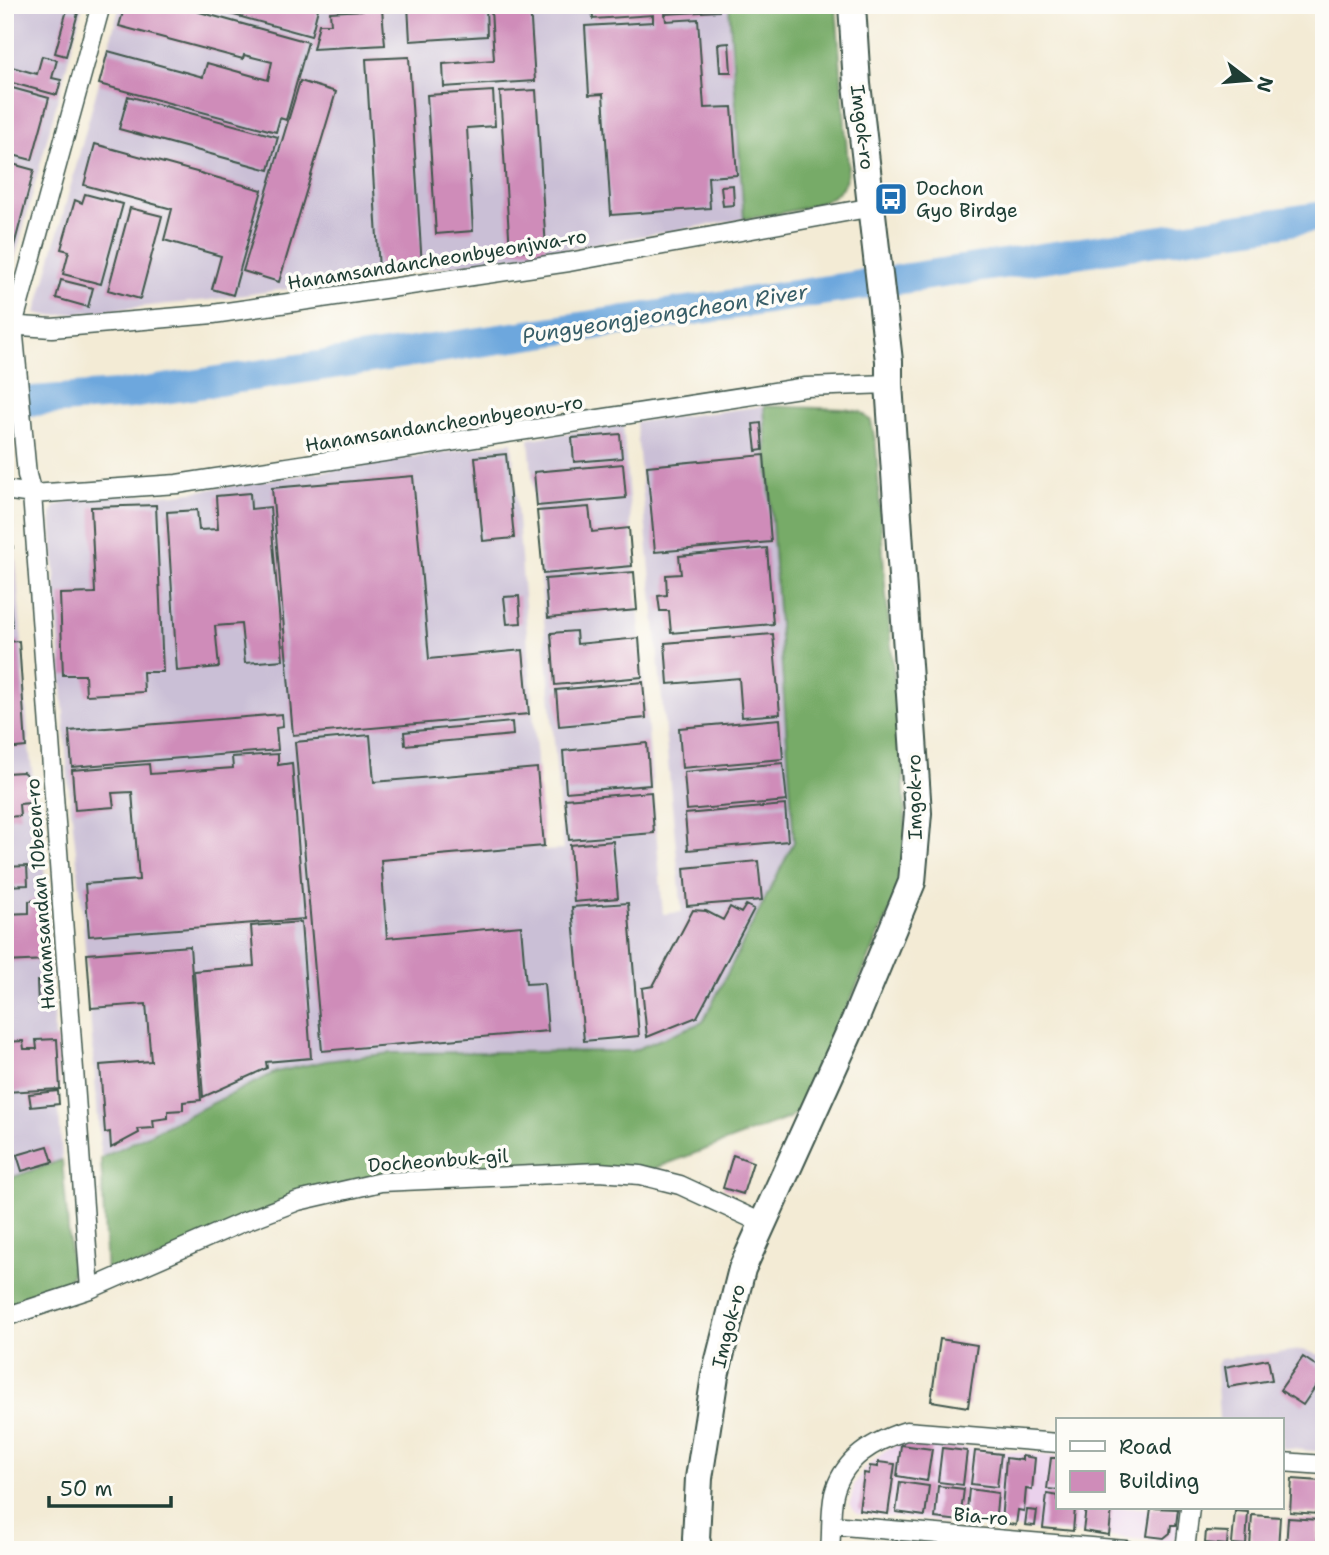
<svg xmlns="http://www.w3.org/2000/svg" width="1329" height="1555" font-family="'Shantell Sans',sans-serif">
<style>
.built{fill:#ead1ec}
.industrial{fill:#cabfd6}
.forest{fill:#77ab67;stroke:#4b744e;stroke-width:2}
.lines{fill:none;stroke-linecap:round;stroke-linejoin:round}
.river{stroke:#6da7dd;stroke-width:30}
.building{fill:#cf8cb9}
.street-casing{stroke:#3f574c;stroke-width:21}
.secondary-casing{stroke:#3f574c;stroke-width:30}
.street{stroke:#fff;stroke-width:18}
.secondary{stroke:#fff;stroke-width:26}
.labels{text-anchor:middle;stroke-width:7;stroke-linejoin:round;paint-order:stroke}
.street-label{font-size:19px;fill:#1f3d34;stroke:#fdfcf7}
.poi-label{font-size:19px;fill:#1f3d34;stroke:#fdfcf7;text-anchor:start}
.water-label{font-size:21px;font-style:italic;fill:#365d67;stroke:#fdfcf7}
</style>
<rect width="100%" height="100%" fill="#fdfcf7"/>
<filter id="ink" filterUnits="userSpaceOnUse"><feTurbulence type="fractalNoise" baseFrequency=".0143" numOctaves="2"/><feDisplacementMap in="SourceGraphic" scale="14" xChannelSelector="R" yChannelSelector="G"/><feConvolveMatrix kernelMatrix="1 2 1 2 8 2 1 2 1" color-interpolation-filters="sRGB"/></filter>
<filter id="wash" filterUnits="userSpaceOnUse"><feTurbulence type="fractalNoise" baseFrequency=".00686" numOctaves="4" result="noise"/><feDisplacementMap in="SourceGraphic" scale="28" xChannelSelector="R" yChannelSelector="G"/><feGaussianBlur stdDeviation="1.57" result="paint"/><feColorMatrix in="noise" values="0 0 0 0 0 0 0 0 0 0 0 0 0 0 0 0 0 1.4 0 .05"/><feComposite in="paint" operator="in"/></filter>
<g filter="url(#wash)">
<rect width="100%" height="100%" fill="#f3ebd5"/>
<path class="built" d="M 902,1442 L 1058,1456 L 1058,1508 L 1182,1508 L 1179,1535 L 1169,1542 L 857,1514 L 850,1505 L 854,1485 L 864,1469 L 884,1451 Z"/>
<path class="industrial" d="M 5,5 L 83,5 L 5,296 Z
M 120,5 L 729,5 L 744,219 L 522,256 L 209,300 L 50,316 L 36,313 Z
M 764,406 L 794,842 L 703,1022 L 632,1051 L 392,1053 L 326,1061 L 276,1072 L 101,1158 L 82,907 L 68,779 L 51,514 L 55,506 L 82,497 L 178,494 L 512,442 L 544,851 L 563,850 L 529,439 L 623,424 L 663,914 L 682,912 L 636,422 Z
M 5,502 L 12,503 L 29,747 L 44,864 L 62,1160 L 5,1180 Z
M 1302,1350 L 1324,1356 L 1324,1452 L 1282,1448 L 1282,1420 L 1219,1420 L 1216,1365 L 1220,1359 Z"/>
<path class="forest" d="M 729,5 L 836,5 L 848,165 C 847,175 846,184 839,191 C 825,208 766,216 744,219 Z
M 764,406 L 845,409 L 861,412 L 871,421 L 876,446 L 885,584 L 903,767 L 906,831 L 901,876 L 893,904 L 803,1107 L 789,1118 L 645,1172 L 366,1183 L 107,1278 L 101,1158 L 276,1072 L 326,1061 L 392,1053 L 632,1051 L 703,1022 L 794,842 Z
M 62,1160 L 72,1274 L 64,1286 L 45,1291 L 5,1306 L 5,1180 Z"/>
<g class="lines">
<path class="river" d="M 5,403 L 131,394 L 1324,216"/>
</g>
<g id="blocks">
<path class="building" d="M 125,5 L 174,5 L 308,42 L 286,120 L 280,118 L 276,132 L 99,84 L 108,51 L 203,77 L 207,63 L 268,80 L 272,62 L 244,55 L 243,59 L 119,26 Z
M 225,5 L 319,5 L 311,36 L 223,12 Z
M 408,5 L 486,5 L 487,36 L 410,41 Z
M 592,5 L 719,5 L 719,11 L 665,14 L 666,21 L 698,19 L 704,108 L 732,107 L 737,175 L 708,177 L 710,208 L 611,215 L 603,94 L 589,95 L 585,26 L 653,22 L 653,15 L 593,19 Z
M 530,6 L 535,81 L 444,87 L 443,64 L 494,60 L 491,9 Z
M 382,9 L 385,45 L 313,49 L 319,24 L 331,24 L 330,12 Z
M 67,10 L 78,13 L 66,56 L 55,53 Z
M 729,43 L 731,72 L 720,72 L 718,44 Z
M 42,56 L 57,60 L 52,78 L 61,80 L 57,95 L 5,81 L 5,65 L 37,74 Z
M 409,57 L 422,267 L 379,270 L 366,59 Z
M 300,81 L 336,92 L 279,282 L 243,271 Z
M 5,86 L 49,98 L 32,160 L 5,153 Z
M 536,90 L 546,249 L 510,251 L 500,92 Z
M 493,91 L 495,126 L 467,128 L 473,231 L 436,234 L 427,95 Z
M 128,96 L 278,137 L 269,170 L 119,129 Z
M 95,144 L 262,190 L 233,295 L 212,289 L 221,256 L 164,240 L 172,209 L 84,185 Z
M 5,162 L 34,170 L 6,276 L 5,276 Z
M 733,185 L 734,205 L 723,206 L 721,186 Z
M 85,194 L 123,204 L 101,284 L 63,274 L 69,251 L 61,249 L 75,200 L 82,203 Z
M 130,208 L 162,216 L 140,299 L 108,290 Z
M 61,280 L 93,288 L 88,307 L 56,298 Z
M 761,423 L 763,450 L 756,451 L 753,424 Z
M 620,434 L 622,458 L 574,462 L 572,438 Z
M 506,454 L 514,538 L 483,541 L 475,457 Z
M 764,455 L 771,542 L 655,552 L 647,466 Z
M 623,464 L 626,498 L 537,506 L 534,472 Z
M 413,476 L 429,659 L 523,650 L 529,714 L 293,735 L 272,488 Z
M 250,493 L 251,509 L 270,507 L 283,660 L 245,663 L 241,624 L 215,626 L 219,667 L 177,671 L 167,512 L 197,510 L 199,530 L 218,529 L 216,496 Z
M 156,505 L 163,672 L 143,672 L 144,692 L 86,695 L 85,675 L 63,675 L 60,594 L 95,593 L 91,507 Z
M 5,506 L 10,506 L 13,548 L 5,548 Z
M 589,507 L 592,532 L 629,528 L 632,566 L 543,574 L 537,511 Z
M 767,548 L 773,624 L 671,633 L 669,611 L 660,611 L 658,596 L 667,595 L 666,575 L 681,574 L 679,556 Z
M 634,572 L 637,610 L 548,618 L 545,579 Z
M 5,590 L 9,590 L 12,626 L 5,626 Z
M 519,596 L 521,623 L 507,624 L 504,597 Z
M 576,631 L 577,644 L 639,638 L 642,677 L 555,685 L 551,633 Z
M 773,634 L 780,714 L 742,717 L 739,678 L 668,684 L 665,643 Z
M 19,641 L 26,747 L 5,749 L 5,642 Z
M 643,682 L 646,718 L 559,726 L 556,690 Z
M 282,714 L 283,727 L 276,728 L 278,750 L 72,767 L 69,731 Z
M 780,719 L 783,759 L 682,768 L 679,728 Z
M 512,722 L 513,735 L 405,745 L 404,732 Z
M 370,735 L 374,782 L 537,768 L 544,846 L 381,860 L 387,938 L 521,926 L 526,984 L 544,983 L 548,1031 L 322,1051 L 295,742 Z
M 647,743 L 650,785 L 566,792 L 563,751 Z
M 278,754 L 278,765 L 292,763 L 304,919 L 89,936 L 85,884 L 139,880 L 132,792 L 112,793 L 114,807 L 75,810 L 72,770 L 149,764 L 150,774 L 233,768 L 232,757 Z
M 783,763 L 787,801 L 687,810 L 684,772 Z
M 23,772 L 30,778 L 31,803 L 19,804 L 20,816 L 5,817 L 5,773 Z
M 651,792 L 654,833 L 569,840 L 565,799 Z
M 785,805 L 788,841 L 688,850 L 685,814 Z
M 613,841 L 618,898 L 574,902 L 570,845 Z
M 758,861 L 762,900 L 687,906 L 684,868 Z
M 27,866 L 28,885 L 5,886 L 5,867 Z
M 42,900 L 46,960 L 5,962 L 5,914 L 29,913 L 29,901 Z
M 628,903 L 639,1036 L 584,1041 L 572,907 Z
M 746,905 L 754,909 L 697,1017 L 647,1037 L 642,988 L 653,986 L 693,910 L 706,911 L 723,920 L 730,907 L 741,913 Z
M 301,922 L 311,1058 L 266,1062 L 267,1068 L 203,1097 L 194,971 L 254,966 L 251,926 Z
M 190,946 L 201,1100 L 183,1102 L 183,1110 L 168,1111 L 168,1118 L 153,1120 L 154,1128 L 138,1129 L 139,1133 L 111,1148 L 110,1132 L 105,1133 L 100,1065 L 151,1061 L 146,1004 L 91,1008 L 87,954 Z
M 37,981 L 47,981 L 48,1003 L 38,1004 Z
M 57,1039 L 60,1089 L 5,1092 L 5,1042 L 23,1041 L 24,1049 L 37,1049 L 36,1040 Z
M 58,1091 L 59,1104 L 31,1107 L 29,1094 Z
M 48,1146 L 53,1162 L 22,1171 L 17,1155 Z
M 733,1155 L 753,1162 L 743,1194 L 723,1188 Z
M 940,1339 L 977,1345 L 968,1407 L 931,1401 Z
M 1303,1357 L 1324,1371 L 1324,1374 L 1303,1405 L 1280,1390 Z
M 1268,1359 L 1272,1380 L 1228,1387 L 1225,1367 Z
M 901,1445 L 932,1449 L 927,1481 L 897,1476 Z
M 942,1448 L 967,1451 L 963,1485 L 938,1482 Z
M 975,1451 L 1001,1454 L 997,1487 L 971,1484 Z
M 1022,1456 L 1035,1458 L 1032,1490 L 1026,1489 L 1024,1511 L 1018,1510 L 1016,1525 L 1001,1523 L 1006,1458 L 1022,1460 Z
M 1051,1458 L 1058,1458 L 1058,1490 L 1047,1489 Z
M 878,1462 L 895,1464 L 888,1514 L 859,1510 L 864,1473 L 869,1474 L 870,1466 L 878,1467 Z
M 1292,1479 L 1321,1481 L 1319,1514 L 1290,1512 Z
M 900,1482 L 929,1486 L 925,1516 L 896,1512 Z
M 938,1486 L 964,1489 L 960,1521 L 935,1518 Z
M 969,1489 L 998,1493 L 995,1523 L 966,1520 Z
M 1047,1494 L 1058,1496 L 1058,1508 L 1075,1508 L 1073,1531 L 1043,1528 Z
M 1086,1508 L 1112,1508 L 1109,1535 L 1083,1531 Z
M 1151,1508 L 1178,1509 L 1176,1525 L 1171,1525 L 1170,1533 L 1164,1538 L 1147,1536 Z
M 1027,1510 L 1037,1511 L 1035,1526 L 1025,1525 Z
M 1235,1511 L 1248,1512 L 1246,1545 L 1232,1544 Z
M 1252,1515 L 1280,1517 L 1278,1549 L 1250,1547 Z
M 1288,1518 L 1319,1520 L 1317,1550 L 1286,1548 Z
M 1206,1531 L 1228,1532 L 1227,1545 L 1205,1543 Z"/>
</g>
</g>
<g filter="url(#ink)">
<use href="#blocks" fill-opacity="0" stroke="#3f574c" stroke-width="2"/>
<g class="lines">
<defs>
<path id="street" d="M 5,325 L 52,328 L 213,314 L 569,262 L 873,207
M 5,490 L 32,494 L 177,484 L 806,387 L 889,384
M 90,1289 L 32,494 L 27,475 L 13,325 L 101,5
M 5,1317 L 90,1289 L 243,1222 L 298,1201 L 381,1182 L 599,1172 L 640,1175 L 680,1185 L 762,1223
M 1282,1462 L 1324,1465
M 832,1525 L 1126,1550
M 830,1550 C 832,1532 830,1511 834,1494 C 843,1458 874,1441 906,1431 L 1058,1443
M 1185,1550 L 1190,1508"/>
<path id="secondary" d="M 699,1550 L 696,1539 L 699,1478 L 715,1376 L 742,1269 L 855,1020 L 912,882 L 918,813 L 889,384 L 889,361 L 857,84 L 852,5"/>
</defs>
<use href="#street" class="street-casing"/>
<use href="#secondary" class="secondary-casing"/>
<use href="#street" class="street"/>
<use href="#secondary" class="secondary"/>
</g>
</g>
<defs>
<symbol id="bus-square" viewBox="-11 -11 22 22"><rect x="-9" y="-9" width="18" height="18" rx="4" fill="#1f6fb2" stroke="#fdfcf7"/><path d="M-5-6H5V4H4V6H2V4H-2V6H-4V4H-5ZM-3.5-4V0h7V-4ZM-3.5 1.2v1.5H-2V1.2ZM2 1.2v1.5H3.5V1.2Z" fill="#fff"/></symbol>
</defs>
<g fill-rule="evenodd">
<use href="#bus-square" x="872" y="180" width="38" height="38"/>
</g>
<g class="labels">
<g class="street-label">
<text transform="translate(863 127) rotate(83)" y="7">Imgok-ro</text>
<text transform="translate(437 259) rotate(-9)" y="7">Hanamsandancheonbyeonjwa-ro</text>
<text transform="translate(444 423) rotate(-9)" y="7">Hanamsandancheonbyeonu-ro</text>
<text transform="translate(914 797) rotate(-91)" y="7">Imgok-ro</text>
<text transform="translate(40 894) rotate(-94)" y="7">Hanamsandan 10beon-ro</text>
<text transform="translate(438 1160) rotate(-4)" y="7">Docheonbuk-gil</text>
<text transform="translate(728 1326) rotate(-76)" y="7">Imgok-ro</text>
<text transform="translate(981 1516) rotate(5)" y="7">Bia-ro</text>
</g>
<g class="poi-label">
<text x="916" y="195">Dochon<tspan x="916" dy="22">Gyo Birdge</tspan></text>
</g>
<g class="water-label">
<text transform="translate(665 314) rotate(-9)" y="7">Pungyeongjeongcheon River</text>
</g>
</g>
<rect width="1329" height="1555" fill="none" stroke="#fdfcf7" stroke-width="28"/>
<rect x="1056" y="1418" width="228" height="91" fill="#fdfcf7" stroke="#a4b0a9" stroke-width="2"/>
<rect x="1070" y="1441" width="35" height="10" fill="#ffffff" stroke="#a4b0a9" stroke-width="2"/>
<text x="1119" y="1454" font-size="21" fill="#1f3d34">Road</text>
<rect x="1070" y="1471" width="35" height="21" fill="#cf8cb9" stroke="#a4b0a9" stroke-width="2"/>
<text x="1119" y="1488" font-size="21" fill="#1f3d34">Building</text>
<g transform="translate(1249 80) rotate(106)" stroke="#fdfcf7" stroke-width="5" paint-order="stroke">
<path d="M0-5L12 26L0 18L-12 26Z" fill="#1f3d34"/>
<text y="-10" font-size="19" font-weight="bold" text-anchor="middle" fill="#1f3d34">N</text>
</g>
<path d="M49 1496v10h122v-10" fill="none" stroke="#1f3d34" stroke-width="3.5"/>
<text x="60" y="1496" font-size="21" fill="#1f3d34" stroke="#fdfcf7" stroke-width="5" paint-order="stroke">50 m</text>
</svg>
